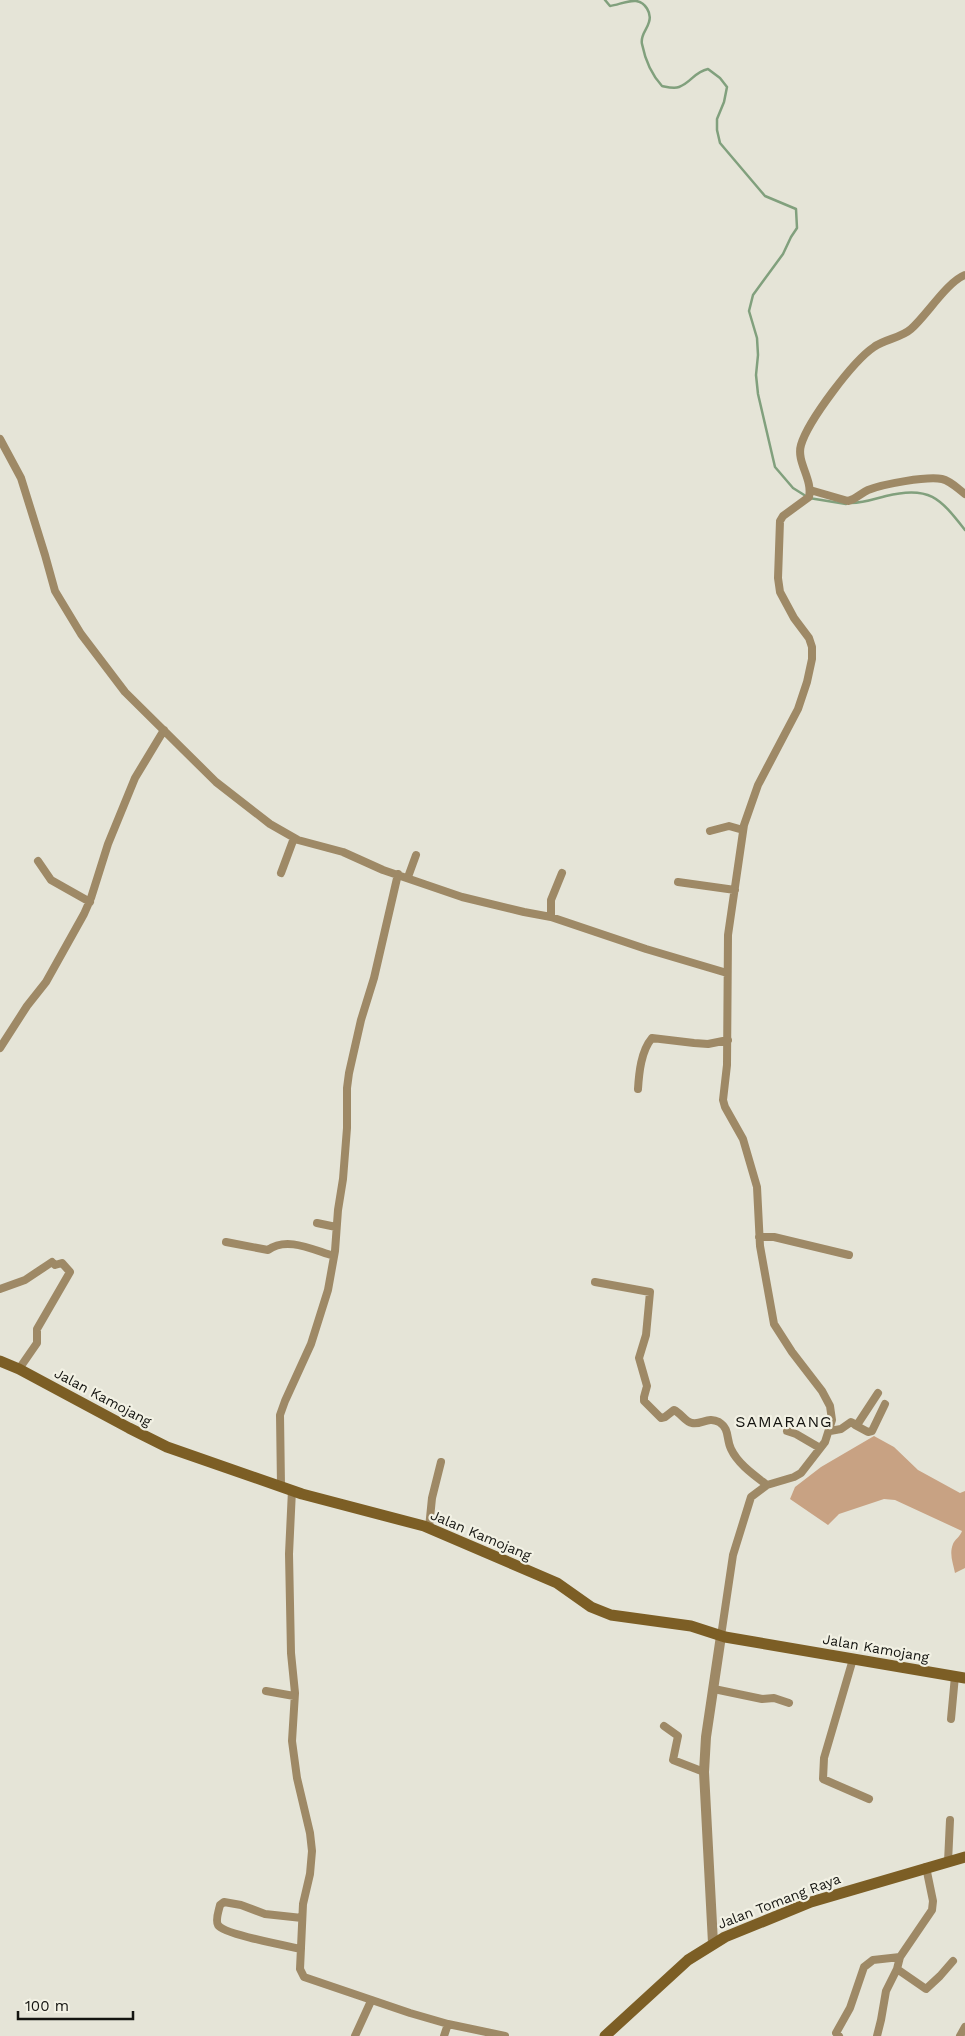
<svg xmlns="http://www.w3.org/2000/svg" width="965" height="2036" font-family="'Work Sans',sans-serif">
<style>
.forest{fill:#c8a283}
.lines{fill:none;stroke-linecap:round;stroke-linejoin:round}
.stream{stroke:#81a07d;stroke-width:2.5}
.minor{stroke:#9e8966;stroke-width:8}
.tertiary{stroke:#9e8966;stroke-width:10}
.secondary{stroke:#7c5e25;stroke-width:11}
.labels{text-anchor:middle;stroke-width:4.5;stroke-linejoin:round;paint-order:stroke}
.street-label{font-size:14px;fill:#141410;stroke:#f2f1e4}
.quarter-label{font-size:16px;letter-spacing:1px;fill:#141410;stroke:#f2f1e4}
</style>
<rect width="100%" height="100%" fill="#e5e4d7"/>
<path class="forest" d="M 874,1436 L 894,1447 L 918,1470 L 960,1493 L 965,1491 L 965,1568 L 955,1573 C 953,1563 949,1554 953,1544 C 955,1539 960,1537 962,1531 L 895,1500 L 884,1499 L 839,1514 L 828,1525 L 790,1499 L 795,1487 L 821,1467 Z"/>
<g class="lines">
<path class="stream" d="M 605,0 L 610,6 C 618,5 628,0 636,1 C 645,2 652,13 649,22 C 647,30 640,35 642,44 C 645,59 652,75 662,86 C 667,87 674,89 679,87 C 692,82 694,72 708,69 L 720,78 L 727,87 L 724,102 L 717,119 L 717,130 L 720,143 L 765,196 L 796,209 L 797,228 L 791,237 L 783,254 L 753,295 L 749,311 L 757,338 L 758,355 L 756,375 L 758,394 L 775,467 L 793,488 L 809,498 L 846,504
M 851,503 C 864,503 874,499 886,496 C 929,485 940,498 965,530"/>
<path class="minor" d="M 0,439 L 21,478 L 45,555 L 55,591 L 81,634 L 125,692 L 216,782 L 270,824 L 298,840 L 343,852 L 383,870 L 462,897 L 524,912 L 551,917 L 646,949 L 727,973
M 810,490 L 848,501 C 856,499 861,493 868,490 C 883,484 927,476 942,479 C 951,481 958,489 965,494
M 710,831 L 729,826 L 743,830
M 38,861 L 51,880 L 90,902
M 281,873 L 294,838
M 408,877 L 416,855
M 678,882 L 735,890
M 551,917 L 551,900 L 562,873
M 0,1048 L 27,1006 L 46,982 L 84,914 L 91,898 L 108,844 L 135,778 L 164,730
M 638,1089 C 639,1073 641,1051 652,1038 L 694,1043 L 708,1044 L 728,1040
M 317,1223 L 336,1227
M 759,1237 L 774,1237 L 849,1255
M 226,1242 L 268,1250 C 287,1236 313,1250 334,1256
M 595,1282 L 650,1292 L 646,1335 L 639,1358 L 647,1386 L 644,1397 L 644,1401 L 661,1418 L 665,1417 L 674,1410 C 681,1413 685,1422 692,1423 C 702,1425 708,1416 719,1422 C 730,1429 726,1439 731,1449 C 738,1464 754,1475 767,1485
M 0,1289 L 25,1280 L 52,1262 L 55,1265 L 62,1263 L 70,1272 L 37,1329 L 37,1343 L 19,1369
M 855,1425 L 868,1432 L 872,1431 L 885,1404
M 787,1431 L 796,1434 L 820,1448
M 830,1431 L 841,1429 L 851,1422 L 857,1425 L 878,1393
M 281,1486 L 280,1415 L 285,1401 L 311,1344 L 328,1290 L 335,1251 L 338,1210 L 343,1179 L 347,1128 L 347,1088 L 349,1073 L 361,1020 L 374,978 L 398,874
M 292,1490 L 289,1554 L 291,1653 L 295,1693 L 292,1741 L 297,1778 L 310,1833 L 312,1851 L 310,1874 L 303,1904 L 300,1969 L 304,1977 L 410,2013 L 448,2024 L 505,2036
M 429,1528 L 432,1498 L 441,1462
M 721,1636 L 733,1555 L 751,1497 L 767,1485 L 794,1477 L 801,1473 L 825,1442 L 832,1420 L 830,1406 L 822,1391 L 792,1352 L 774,1324 L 760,1246 L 757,1187 L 743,1139 L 725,1107 L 723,1100 L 727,1065 L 728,935 L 744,825 L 758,785 L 798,709 L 807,682 L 812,659 L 812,647 L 809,638 L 794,618 L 780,592 L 778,578 L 780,521 L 783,516 L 809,497 C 813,479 796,462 801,445 C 808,421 853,361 874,347 C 885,339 901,338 911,329 C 927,315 947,282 965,275
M 853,1659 L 824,1758 L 823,1779 L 869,1799
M 714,1689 L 762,1699 L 774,1698 L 789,1703
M 266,1691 L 294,1696
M 951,1719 L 955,1676
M 664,1726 L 678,1736 L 673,1760 L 704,1772
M 948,1862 L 950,1820
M 301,1949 C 287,1946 223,1934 218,1925 C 215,1920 219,1910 220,1905 L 224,1902 L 241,1905 L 265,1914 L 302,1918
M 897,1969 L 926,1989 L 940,1976 L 953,1961
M 355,2036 L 371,2001
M 444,2036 L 448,2024
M 839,2036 L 836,2033 L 850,2008 L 864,1967 L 873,1960 L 900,1957
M 877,2036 L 881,2020 L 886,1991 L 897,1969 L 900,1957 L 932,1910 L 933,1901 L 926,1867
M 960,2036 L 965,2027"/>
<path class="tertiary" d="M 713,1943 L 704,1772 L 706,1737 L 721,1636"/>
<path class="secondary" d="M 0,1361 L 19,1369 L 129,1428 L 167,1447 L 302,1494 L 424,1526 L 557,1583 L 591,1607 L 611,1615 L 691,1626 L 725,1637 L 965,1678
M 605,2036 L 688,1960 L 725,1937 L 811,1902 L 965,1857"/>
</g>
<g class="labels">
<g class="street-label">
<text transform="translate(103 1397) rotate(28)" y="5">Jalan Kamojang</text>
<text transform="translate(481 1535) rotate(23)" y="5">Jalan Kamojang</text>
<text transform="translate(876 1648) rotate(10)" y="5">Jalan Kamojang</text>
<text transform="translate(779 1901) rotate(-21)" y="5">Jalan Tomang Raya</text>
</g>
<g class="quarter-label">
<text x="784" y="1427">SAMARANG</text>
</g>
</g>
<path d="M18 2011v8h115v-8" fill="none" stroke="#141410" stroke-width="2.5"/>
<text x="25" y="2011" font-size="15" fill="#141410" stroke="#f2f1e4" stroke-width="4" paint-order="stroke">100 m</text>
</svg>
